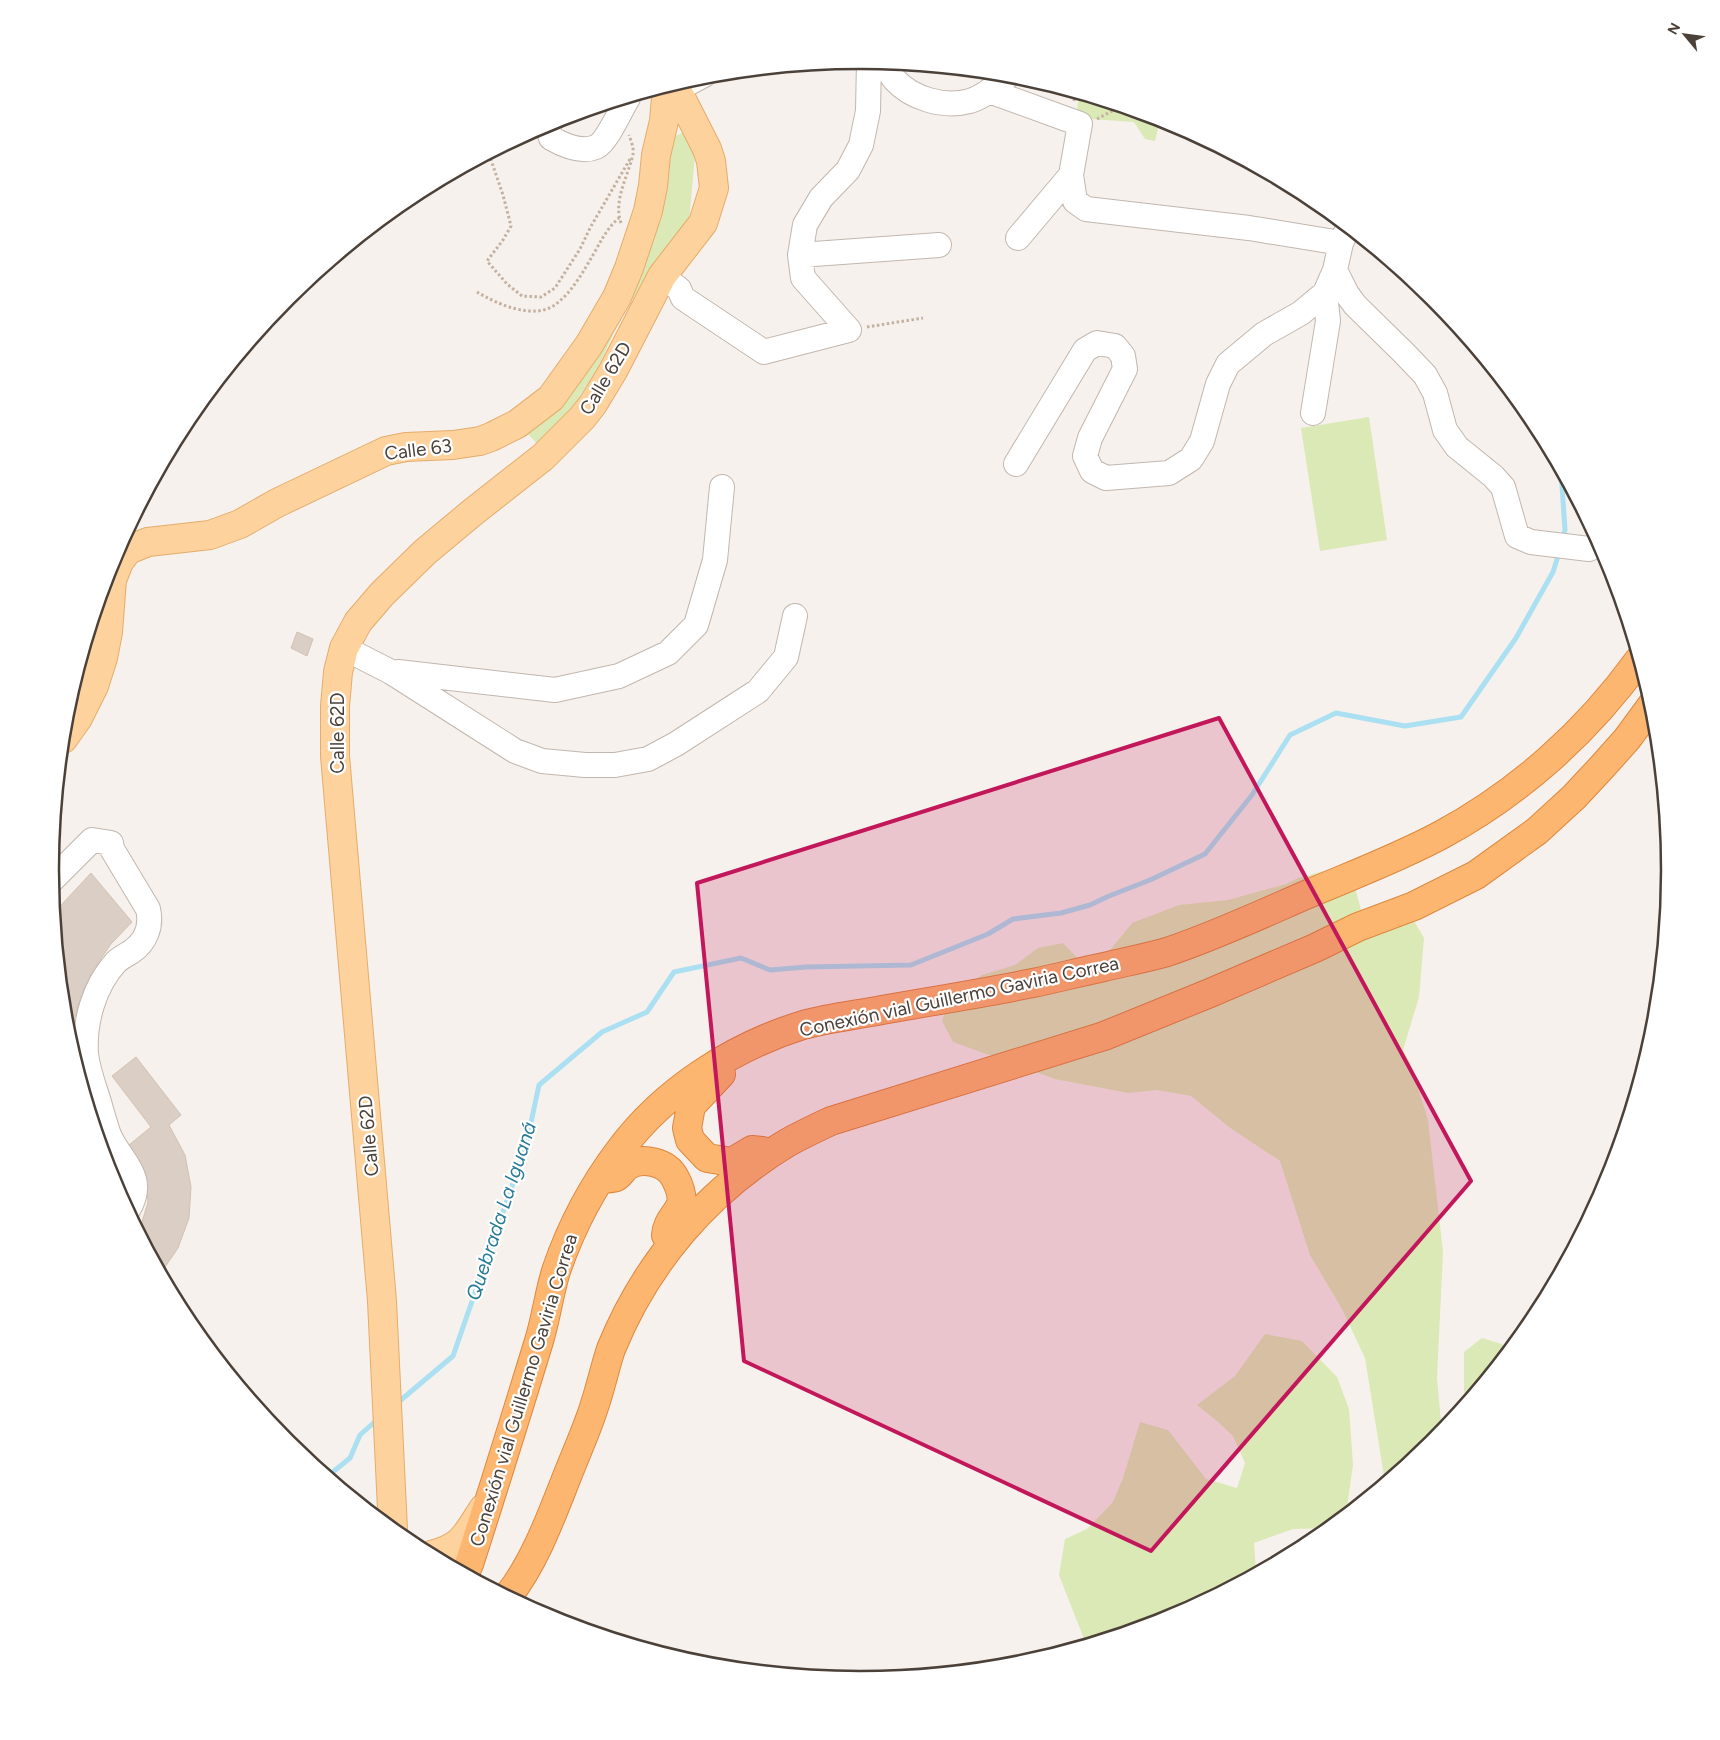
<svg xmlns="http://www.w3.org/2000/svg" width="1720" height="1740" font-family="Figtree,sans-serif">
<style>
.green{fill:#dbe9b6}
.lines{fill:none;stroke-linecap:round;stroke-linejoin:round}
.stream{stroke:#aae0f1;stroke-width:5}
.building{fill:#dbcec4;stroke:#d3c2b4}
.minor-casing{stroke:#c2b7ae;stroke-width:26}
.major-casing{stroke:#e5ac6b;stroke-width:30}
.highway-casing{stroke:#de883e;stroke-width:30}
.path{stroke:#c4b19f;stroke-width:3;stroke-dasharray:2.5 2.5;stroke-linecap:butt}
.minor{stroke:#fff;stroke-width:24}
.major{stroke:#fed29d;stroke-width:28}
.highway{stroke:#fdb670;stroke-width:28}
.marked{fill:#c2185b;fill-opacity:0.2;stroke:#c2185b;stroke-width:4;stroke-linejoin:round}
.labels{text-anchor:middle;stroke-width:4.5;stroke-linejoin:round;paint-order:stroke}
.street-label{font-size:19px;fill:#4b4139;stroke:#fff}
.water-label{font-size:20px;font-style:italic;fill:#2a7b97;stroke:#fff}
.rim{fill:none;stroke:#4b4139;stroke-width:2.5}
</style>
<rect width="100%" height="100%" fill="#f6f1ec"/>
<path class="green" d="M 1079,94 L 1170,122 L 1173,124 L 1159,124 L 1155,141 L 1145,139 L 1134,122 L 1076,118 Z
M 684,132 L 695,155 L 689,222 L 629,304 L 618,325 L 612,317 L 673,137 Z
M 616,328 L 599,366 L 570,411 L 539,446 L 528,434 L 550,415 L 608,331 Z
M 1369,417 L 1387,540 L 1320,551 L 1301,428 Z
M 1328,870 L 1353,880 L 1364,921 L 1403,902 L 1424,938 L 1419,997 L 1403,1050 L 1411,1065 L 1428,1120 L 1443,1252 L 1437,1378 L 1442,1432 L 1433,1443 L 1385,1482 L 1365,1358 L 1342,1309 L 1310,1255 L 1280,1161 L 1229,1127 L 1191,1096 L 1157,1090 L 1128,1093 L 1055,1079 L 953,1042 L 942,1021 L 951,995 L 982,975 L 1015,965 L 1038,948 L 1063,943 L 1090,971 L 1102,960 L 1132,923 L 1179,905 L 1228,900 L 1286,884 L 1298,878 Z
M 1265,1334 L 1302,1341 L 1337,1377 L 1349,1409 L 1353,1465 L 1346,1514 L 1327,1528 L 1293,1529 L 1254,1543 L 1256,1573 L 1170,1618 L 1086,1644 L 1059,1575 L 1065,1539 L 1087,1529 L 1113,1502 L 1123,1478 L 1140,1422 L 1168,1430 L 1206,1479 L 1237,1488 L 1245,1463 L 1233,1436 L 1217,1421 L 1197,1405 L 1235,1376 Z
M 1482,1338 L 1511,1347 L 1466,1402 L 1464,1391 L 1464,1352 Z"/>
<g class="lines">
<path class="stream" d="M 1561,471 L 1565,530 L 1562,540
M 395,1405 L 453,1356 L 526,1146 L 539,1085 L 602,1032 L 647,1012 L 674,972 L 741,958 L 770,970 L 806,967 L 911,965 L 988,934 L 1013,919 L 1061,913 L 1090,905 L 1109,896 L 1150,880 L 1205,854 L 1252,795 L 1290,735 L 1336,713 L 1405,726 L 1461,717 L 1516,638 L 1553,572 L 1559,553
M 328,1476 L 350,1458 L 360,1435 L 379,1418"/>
</g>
<path class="building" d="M 297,632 L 313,639 L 307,656 L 291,648 Z
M 91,873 L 132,922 L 111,944 L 93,970 L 80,999 L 72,1029 L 71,1045 L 66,1028 L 54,915 L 63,903 Z
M 136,1057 L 181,1115 L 169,1125 L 185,1155 L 191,1187 L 189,1218 L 178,1248 L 161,1273 L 139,1232 L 148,1202 L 145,1171 L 129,1145 L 151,1127 L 112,1076 Z"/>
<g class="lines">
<defs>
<path id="minor" d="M 884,62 C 887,68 890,74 894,79 C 912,99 944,108 970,101 C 985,96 997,85 1009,75
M 676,90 L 704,75
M 989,91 L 1080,124 L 1071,175 L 1075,201 L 1086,209 L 1249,228 L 1341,243
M 548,123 L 547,125 L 551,138 C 563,145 581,153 596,147 C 607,142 621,109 628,98
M 1018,238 L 1071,175
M 800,255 L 939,245
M 1335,270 L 1347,294 L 1355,305 L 1404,353 L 1425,375 L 1435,393 L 1445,430 L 1457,447 L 1493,476 L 1503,487 L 1517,536 L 1531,542 L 1589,549 L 1600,544
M 662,276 L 679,289 L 683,298 L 764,352 L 849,330 L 803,278 L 800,255 L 805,225 L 821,198 L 848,170 L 861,145 L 868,111 L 869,61
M 1313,413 L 1328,321 L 1325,293
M 1016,464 L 1085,350 L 1097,343 L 1115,346 L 1123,356 L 1125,369 L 1090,438 L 1085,456 L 1092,471 L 1106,478 L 1169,473 L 1191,459 L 1202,441 L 1218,384 L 1228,364 L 1264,334 L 1301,313 L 1325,293 L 1335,270 L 1341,243 L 1348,228
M 344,648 L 391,672 L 515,751 L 542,761 L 585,765 L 615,765 L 648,759 L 676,744 L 758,691 L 786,657 L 795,616
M 398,672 L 555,690 L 619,676 L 668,653 L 696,625 L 715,560 L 722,487
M 51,881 L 92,840 L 111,843 L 112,849 L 148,909 C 152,926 146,942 131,952 C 126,955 120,958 116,962 C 94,986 84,1022 86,1054 C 88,1071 94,1086 99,1102 C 102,1113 105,1124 109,1135 C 121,1162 148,1177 128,1210"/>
<path id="major" d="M 63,739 L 78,718 L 94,686 L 103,658 L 108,632 L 112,580 L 119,562 L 128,550 L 148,542 L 210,535 L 240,524 L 277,503 L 386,451 L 406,447 L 453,445 L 480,441 L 491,437 L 517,424 L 551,398 L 589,345 L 617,297 L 629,268 L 648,211 L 653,186 L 656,155 L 664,121 L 667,86
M 393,1530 L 382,1301 L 335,756 L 335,706 L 338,672 L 344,648 L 358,622 L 382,594 L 425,552 L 473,512 L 543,457 L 582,418 L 593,404 L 613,371 L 662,276 L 703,223 L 714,188 L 711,161 L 707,149 L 674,84
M 431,1555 C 463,1547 466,1535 483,1509"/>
<path id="highway" d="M 721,1074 L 691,1106 L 687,1128 L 690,1140 L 707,1158 L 732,1162 L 752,1150 L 762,1151
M 600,1179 C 605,1178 612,1179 616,1177 C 620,1175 623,1169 627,1166 C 642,1156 667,1162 675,1178 C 679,1185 683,1196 681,1204 C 676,1216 667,1221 666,1235
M 465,1573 L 469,1564 C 493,1490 516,1416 539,1341 C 546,1318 549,1294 556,1271 C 571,1227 592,1187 620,1150 C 664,1091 732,1047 803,1025 C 829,1018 856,1015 882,1010 C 933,1001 983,993 1033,983 C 1057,978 1080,972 1104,967 C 1125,962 1146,958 1167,952 C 1215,936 1262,914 1308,894 C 1353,875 1398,858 1441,835 C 1519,793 1587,732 1639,660
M 508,1596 C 535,1562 552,1514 568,1474 C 577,1451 588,1427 595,1404 C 601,1386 605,1367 611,1349 C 646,1263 707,1191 787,1143 C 801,1135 816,1128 831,1121 L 1104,1036 L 1210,993 L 1315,948 L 1358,927 L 1414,906 L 1476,875 L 1537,831 L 1574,797 L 1602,767 L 1627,739 L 1652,705"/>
</defs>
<use href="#minor" class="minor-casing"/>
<use href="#major" class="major-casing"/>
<use href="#highway" class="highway-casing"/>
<path class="path" d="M 1074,101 L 1075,93
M 1097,119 L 1112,111 L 1116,105
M 489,154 L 503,195 L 511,226 L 503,240 L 487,261 L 507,284 L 522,296 L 541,297 L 555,288 L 580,249 L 590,228 L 630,159
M 621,223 C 613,200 628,177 633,154 C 634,148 631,141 629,135
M 477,292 C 497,304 535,321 556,304 C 572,292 583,272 593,255 C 601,241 607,228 619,218
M 867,327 L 923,318"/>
<use href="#minor" class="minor"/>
<use href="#major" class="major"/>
<use href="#highway" class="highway"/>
</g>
<path class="marked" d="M 1219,718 L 1471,1181 L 1151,1551 L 744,1361 L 697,883 Z"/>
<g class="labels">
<g class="street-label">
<text transform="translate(605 378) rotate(-59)" y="7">Calle 62D</text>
<text transform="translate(418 449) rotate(-7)" y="7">Calle 63</text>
<text transform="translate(337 733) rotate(-90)" y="7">Calle 62D</text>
<text transform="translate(959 996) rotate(-12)" y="7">Conexión vial Guillermo Gaviria Correa</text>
<text transform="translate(368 1136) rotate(-95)" y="7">Calle 62D</text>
<text transform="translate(523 1390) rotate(-73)" y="7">Conexión vial Guillermo Gaviria Correa</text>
</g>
<g class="water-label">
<text transform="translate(501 1211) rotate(-72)" y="7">Quebrada La Iguaná</text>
</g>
</g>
<path d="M0 0H1720V1740H0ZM59 870a801 801 0 1 1 1602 0a801 801 0 1 1-1602 0Z" fill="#fff" fill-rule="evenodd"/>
<path class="rim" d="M59 870a801 801 0 1 1 1602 0a801 801 0 1 1-1602 0Z"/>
<g transform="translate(1685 35) rotate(299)" stroke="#ffffff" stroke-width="4" paint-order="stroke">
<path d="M0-4L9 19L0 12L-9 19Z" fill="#4b4139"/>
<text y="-8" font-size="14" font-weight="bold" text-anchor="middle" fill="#4b4139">N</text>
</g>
</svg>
